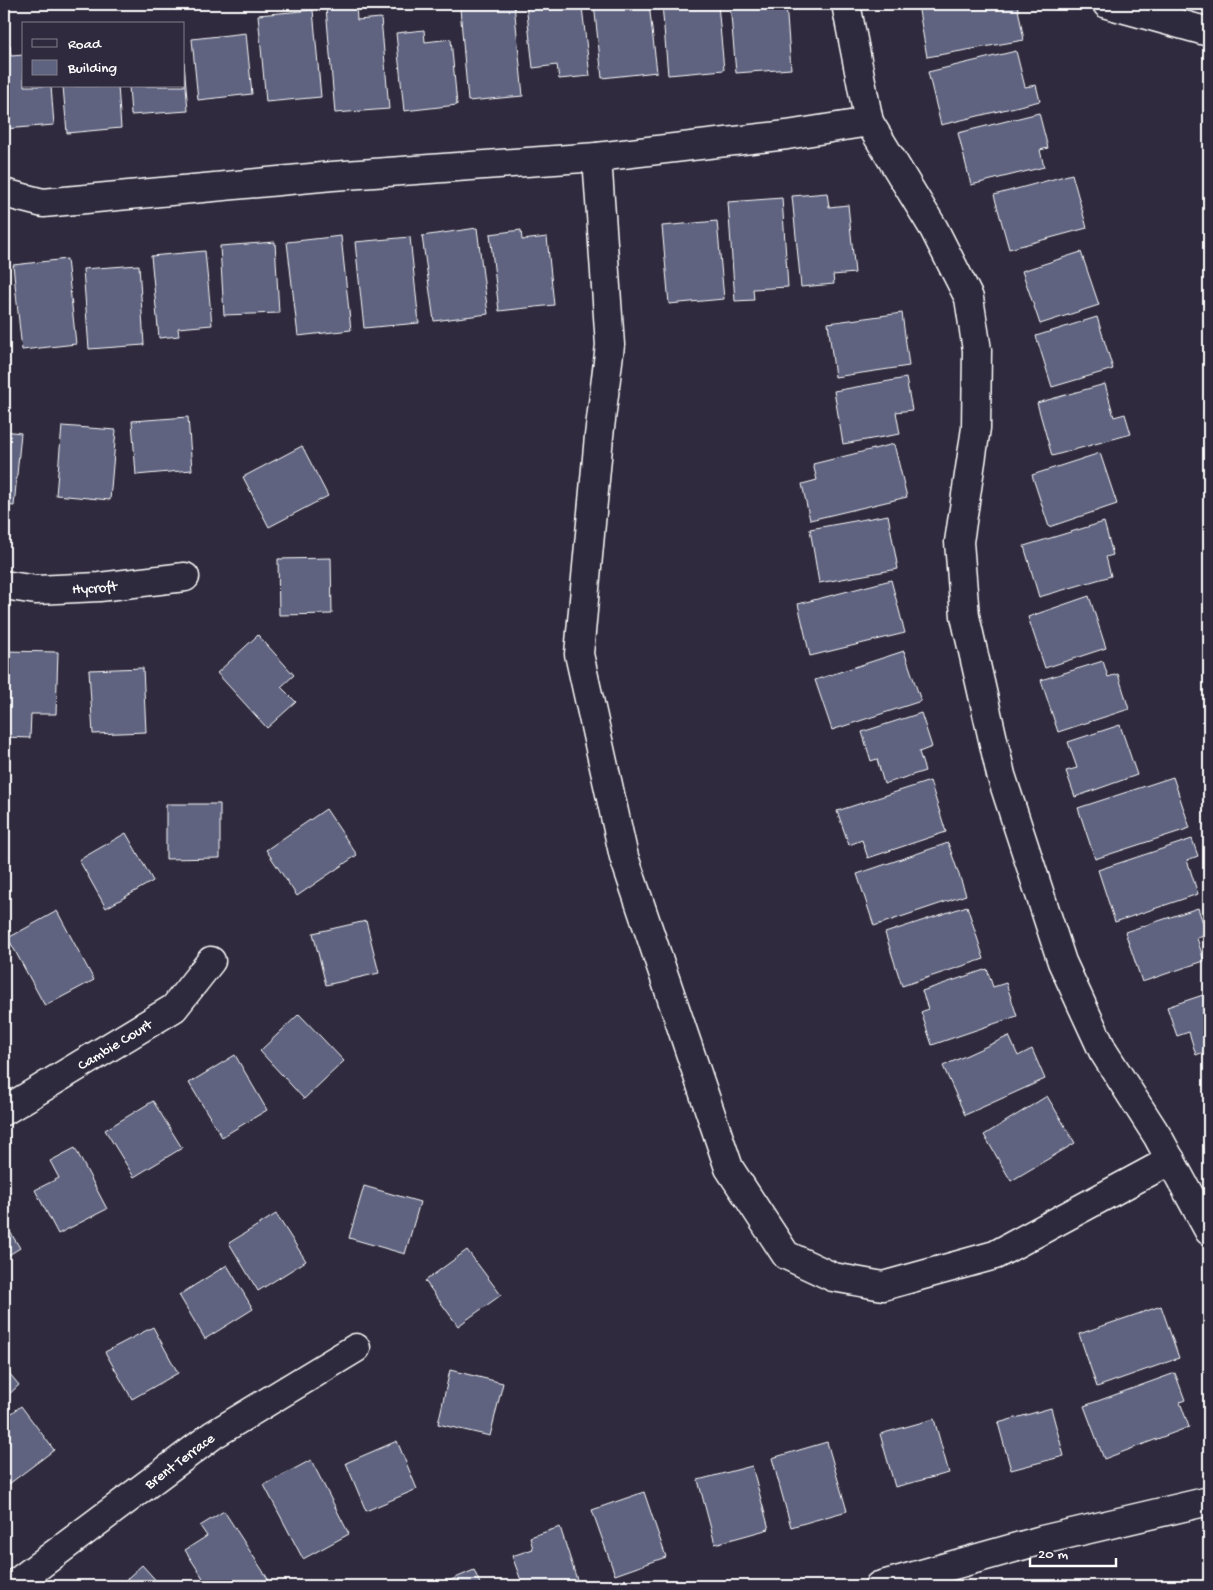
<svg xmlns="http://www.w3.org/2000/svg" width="1213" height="1590" font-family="'Gochi Hand',sans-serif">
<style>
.building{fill:#5e6380;stroke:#fff}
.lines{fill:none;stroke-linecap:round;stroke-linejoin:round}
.minor-casing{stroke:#fff;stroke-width:31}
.minor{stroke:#2f2a3d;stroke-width:28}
.labels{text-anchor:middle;stroke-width:4;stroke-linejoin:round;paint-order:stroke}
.street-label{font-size:15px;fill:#fff;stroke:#2f2a3d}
</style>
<rect width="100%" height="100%" fill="#2f2a3d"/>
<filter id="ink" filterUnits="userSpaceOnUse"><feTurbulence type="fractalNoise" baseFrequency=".02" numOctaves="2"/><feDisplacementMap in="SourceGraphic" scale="10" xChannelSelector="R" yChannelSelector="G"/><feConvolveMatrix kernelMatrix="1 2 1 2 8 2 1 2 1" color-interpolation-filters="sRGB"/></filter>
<g filter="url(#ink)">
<path class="building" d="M 514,4 L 523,96 L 468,101 L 460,8 Z
M 526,4 L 548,4 L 549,10 L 582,7 L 590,76 L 559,79 L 557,65 L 533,68 Z
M 594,4 L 649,4 L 657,72 L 602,78 Z
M 662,4 L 718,4 L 724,70 L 668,75 Z
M 730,4 L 786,4 L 791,69 L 736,73 Z
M 923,4 L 1017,4 L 1024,40 L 927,57 L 918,5 Z
M 356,5 L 357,20 L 381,18 L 389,109 L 335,113 L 326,8 Z
M 313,10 L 321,97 L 266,102 L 258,15 Z
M 424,30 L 425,42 L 451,39 L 457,105 L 404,111 L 396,33 Z
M 246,33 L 252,94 L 198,100 L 192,39 Z
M 10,46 L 11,56 L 24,55 L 24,86 L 51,86 L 54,125 L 4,129 L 4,47 Z
M 1016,51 L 1025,87 L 1036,85 L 1040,101 L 941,125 L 928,72 Z
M 184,62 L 188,111 L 131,115 L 129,86 L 184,86 Z
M 63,86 L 118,86 L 121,128 L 67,133 Z
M 1039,113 L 1048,148 L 1040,150 L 1044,167 L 971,185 L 958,133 Z
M 1072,174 L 1087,228 L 1009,249 L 994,195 Z
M 827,193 L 829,207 L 848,205 L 855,273 L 833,275 L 834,284 L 801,287 L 792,196 Z
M 782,198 L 788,287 L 753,289 L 754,300 L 735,301 L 728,202 Z
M 717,221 L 724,299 L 669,304 L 662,226 Z
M 477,228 L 488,314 L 434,321 L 422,236 Z
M 521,230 L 522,240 L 547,237 L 554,305 L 499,311 L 490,234 Z
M 341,236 L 351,330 L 298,336 L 287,242 Z
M 410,237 L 419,323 L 364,328 L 355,242 Z
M 275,242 L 279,313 L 224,315 L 220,246 Z
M 205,251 L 212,325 L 178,328 L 179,336 L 159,338 L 151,256 Z
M 1081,252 L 1099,305 L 1040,324 L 1022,271 Z
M 67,259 L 76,344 L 22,350 L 13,265 Z
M 139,265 L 144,345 L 89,349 L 83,269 Z
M 4,301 L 7,337 L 4,337 Z
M 902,313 L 909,366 L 835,377 L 828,323 Z
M 1097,317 L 1113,369 L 1052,387 L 1036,336 Z
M 906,378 L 912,410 L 896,412 L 900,434 L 843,444 L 834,391 Z
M 1105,384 L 1114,417 L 1125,414 L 1131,434 L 1052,456 L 1037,403 Z
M 188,417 L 192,470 L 136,475 L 132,421 Z
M 62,426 L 116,430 L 110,500 L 56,495 Z
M 4,431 L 21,433 L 14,506 L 4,505 Z
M 894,444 L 907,497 L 810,520 L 802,484 L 817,480 L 813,464 Z
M 302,446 L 328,496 L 269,527 L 243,477 Z
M 1100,453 L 1117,504 L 1049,527 L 1032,475 Z
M 888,515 L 898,569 L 819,583 L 810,529 Z
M 1104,522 L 1113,555 L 1106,557 L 1111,576 L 1039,597 L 1024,546 Z
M 331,558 L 332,614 L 279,615 L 278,559 Z
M 891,580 L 905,633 L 810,656 L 798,604 Z
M 1089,596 L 1106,648 L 1045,668 L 1028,617 Z
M 258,635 L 294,675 L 281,687 L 296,702 L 267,728 L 217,673 Z
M 4,651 L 58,652 L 56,714 L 31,714 L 30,738 L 4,737 Z
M 904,651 L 921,701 L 832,730 L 815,680 Z
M 1103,661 L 1108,677 L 1118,674 L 1129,709 L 1058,732 L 1041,680 Z
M 143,668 L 146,732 L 93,734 L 89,670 Z
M 921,713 L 932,747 L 919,752 L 925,771 L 884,784 L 877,759 L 871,761 L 862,732 Z
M 1120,725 L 1137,775 L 1075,797 L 1066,771 L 1077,768 L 1068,742 Z
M 1173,777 L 1190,828 L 1095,859 L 1078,808 Z
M 930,781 L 946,832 L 868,858 L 862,840 L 849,845 L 837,811 Z
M 166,804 L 220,804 L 220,858 L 166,859 Z
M 326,809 L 357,855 L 297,896 L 266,850 Z
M 126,833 L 153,881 L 106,908 L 79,860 Z
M 1192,839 L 1198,856 L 1187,860 L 1198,894 L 1115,922 L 1098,870 Z
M 948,843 L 966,895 L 874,926 L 857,874 Z
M 967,906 L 984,959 L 902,986 L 885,933 Z
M 1198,908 L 1207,935 L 1197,938 L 1204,961 L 1142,982 L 1125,932 Z
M 57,911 L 94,980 L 45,1006 L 8,938 Z
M 366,921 L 379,973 L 326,985 L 313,933 Z
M 987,969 L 993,987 L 1006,983 L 1017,1016 L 932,1045 L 921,1012 L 928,1009 L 922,991 Z
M 1209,993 L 1209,1050 L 1196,1055 L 1189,1032 L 1177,1036 L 1167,1007 Z
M 299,1014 L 344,1061 L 304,1099 L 260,1051 Z
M 1009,1036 L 1018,1056 L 1032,1049 L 1045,1079 L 965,1115 L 943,1066 Z
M 235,1055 L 267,1110 L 222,1137 L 189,1083 Z
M 1047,1096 L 1075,1143 L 1011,1181 L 984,1135 Z
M 153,1101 L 182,1148 L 134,1177 L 105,1130 Z
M 75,1148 L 107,1209 L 58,1234 L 35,1190 L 59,1178 L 50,1161 Z
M 364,1186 L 420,1202 L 405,1254 L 349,1238 Z
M 276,1214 L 306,1261 L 258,1291 L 229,1243 Z
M 4,1222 L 20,1248 L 4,1258 Z
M 467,1250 L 501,1295 L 458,1326 L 425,1281 Z
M 227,1265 L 253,1309 L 205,1339 L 179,1295 Z
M 1161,1306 L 1179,1358 L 1097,1387 L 1079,1334 Z
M 153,1327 L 178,1373 L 132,1399 L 105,1352 Z
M 4,1367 L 19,1385 L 4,1399 Z
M 450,1370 L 503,1383 L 490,1436 L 438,1424 Z
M 1175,1373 L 1185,1400 L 1180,1402 L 1189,1427 L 1104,1459 L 1084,1406 Z
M 21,1406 L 54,1450 L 5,1487 L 4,1419 Z
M 1051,1408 L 1064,1456 L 1011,1470 L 998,1423 Z
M 934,1419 L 949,1473 L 895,1487 L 880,1434 Z
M 397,1441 L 417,1489 L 366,1511 L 346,1463 Z
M 827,1442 L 847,1511 L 791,1527 L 772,1458 Z
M 311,1460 L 349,1534 L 303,1559 L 264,1485 Z
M 752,1466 L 769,1529 L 715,1544 L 698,1480 Z
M 644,1492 L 666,1557 L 615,1575 L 592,1510 Z
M 224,1511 L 268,1579 L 257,1586 L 208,1586 L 185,1550 L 207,1536 L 200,1526 Z
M 560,1527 L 579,1586 L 523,1586 L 512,1556 L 533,1549 L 530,1537 Z
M 142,1565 L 161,1586 L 119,1586 Z
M 474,1570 L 481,1586 L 437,1586 Z"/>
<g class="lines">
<defs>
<g id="minor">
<path d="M 846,4 L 869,122 L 934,229 L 969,298 L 977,350 L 976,428 L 959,542 L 965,616 L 1001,775 L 1062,962 L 1103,1051 L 1158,1137 L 1209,1231"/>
<path d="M 1107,4 L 1209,32"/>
<path d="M 597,157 L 610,345 L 599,436 L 579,654 L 624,857 L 729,1168 L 786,1255 L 833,1277 L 883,1286 L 995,1255 L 1171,1160"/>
<path d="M 4,193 L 43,203 L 332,176 L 597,157 L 787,135 L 869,122"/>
<path id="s1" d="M 4,585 L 36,590 L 99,587 L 185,577"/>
<path id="s2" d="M 4,1111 L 174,1008 L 211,961"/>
<path id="s3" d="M 12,1586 L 213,1435 L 356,1348"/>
<path d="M 879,1586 L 1042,1540 L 1209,1501"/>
</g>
</defs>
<use href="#minor" class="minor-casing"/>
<use href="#minor" class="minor"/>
</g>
</g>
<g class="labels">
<g class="street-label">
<text dy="5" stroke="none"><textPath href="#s1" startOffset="91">Hycroft</textPath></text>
<text dy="5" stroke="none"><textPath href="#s2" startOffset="129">Cambie Court</textPath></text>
<text dy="5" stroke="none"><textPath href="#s3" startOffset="209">Brent Terrace</textPath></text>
</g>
</g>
<rect width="1213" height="1590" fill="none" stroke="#2f2a3d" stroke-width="20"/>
<rect x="10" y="10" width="1193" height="1570" fill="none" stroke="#fff" stroke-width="2" filter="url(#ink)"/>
<rect x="22" y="22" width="162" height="65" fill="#2f2a3d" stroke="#827f8b"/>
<rect x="32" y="39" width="25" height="8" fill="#2f2a3d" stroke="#827f8b"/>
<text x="68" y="48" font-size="15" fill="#ffffff">Road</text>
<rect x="32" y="60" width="25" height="15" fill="#5e6380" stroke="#827f8b"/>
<text x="68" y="72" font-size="15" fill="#ffffff">Building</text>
<path d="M1030 1558v8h86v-8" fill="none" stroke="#ffffff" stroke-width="2.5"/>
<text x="1038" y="1558" font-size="15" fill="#ffffff" stroke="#2f2a3d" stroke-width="4" paint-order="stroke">20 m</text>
</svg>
